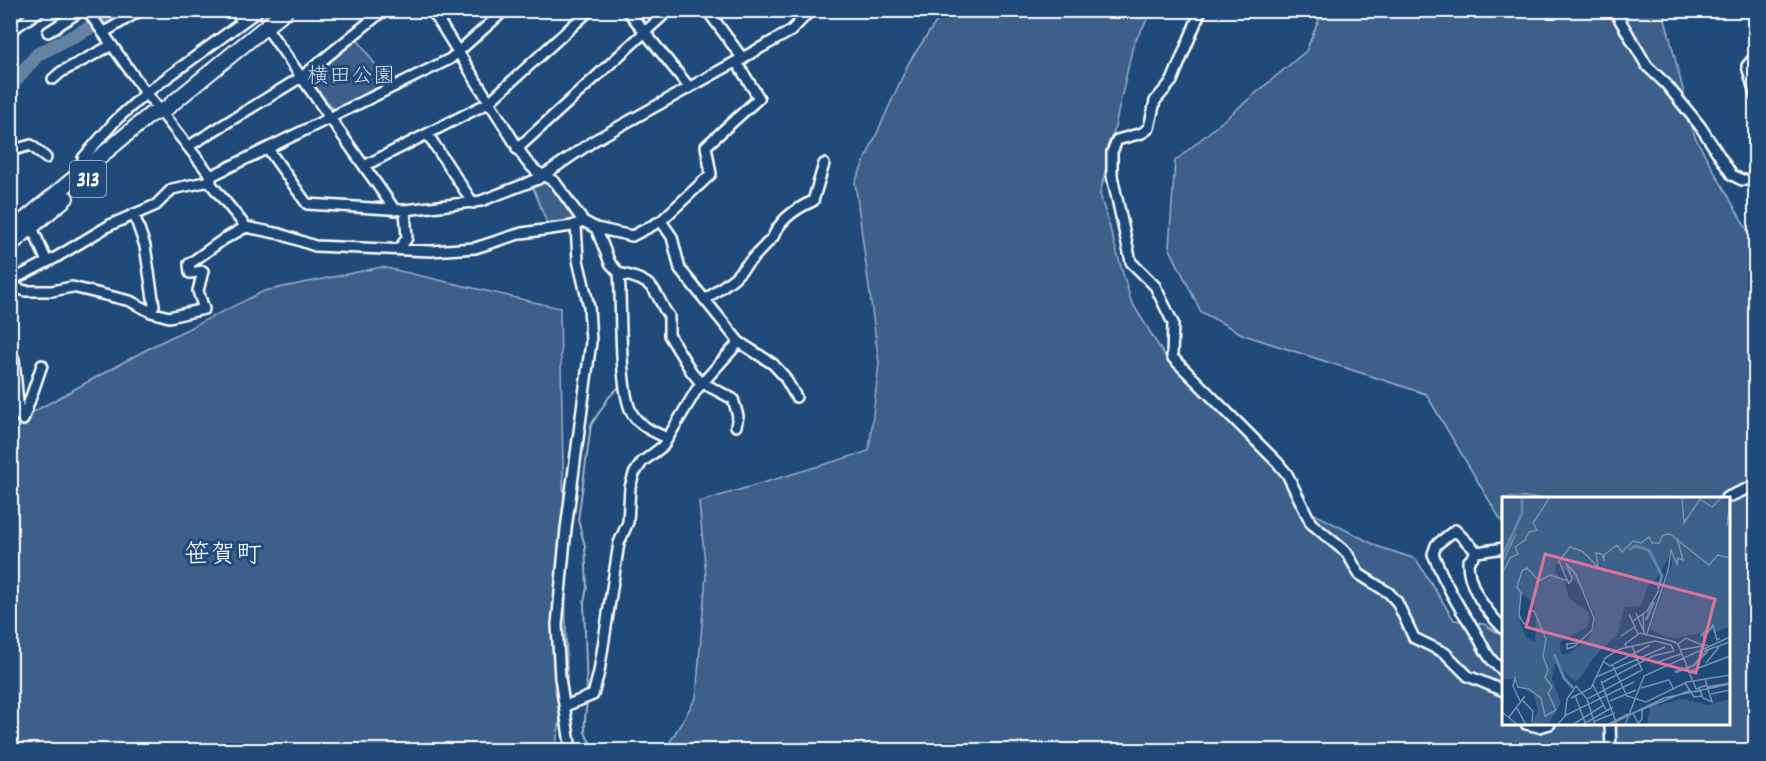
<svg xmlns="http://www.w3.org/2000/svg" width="1766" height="761" font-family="Dekko,'Klee One',sans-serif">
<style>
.green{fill:#3c618b;stroke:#9eb0c5;stroke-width:1.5}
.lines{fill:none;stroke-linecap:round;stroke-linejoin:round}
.stream{stroke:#a3b5c8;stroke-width:2}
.river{stroke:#6583a4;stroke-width:14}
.minor-casing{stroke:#fff;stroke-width:14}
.highway-casing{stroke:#fff;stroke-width:18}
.minor{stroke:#1f4a7a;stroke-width:9}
.highway{stroke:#1f4a7a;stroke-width:14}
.labels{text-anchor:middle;stroke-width:6;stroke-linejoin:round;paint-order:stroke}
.shield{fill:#1f4a7a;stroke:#bcc9d7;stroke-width:1.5}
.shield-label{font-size:21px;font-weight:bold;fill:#fff}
.park-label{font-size:22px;fill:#d8dfe8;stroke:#1f4a7a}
.quarter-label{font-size:26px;fill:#fff;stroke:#1f4a7a}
.inset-river{fill:none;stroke:#6583a4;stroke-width:3}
.inset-road{fill:none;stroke:#7992af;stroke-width:1.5}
.view{fill:#da749d;fill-opacity:0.15;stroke:#da749d;stroke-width:3}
.inset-edge{fill:none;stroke:#fff;stroke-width:3}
</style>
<rect width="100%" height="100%" fill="#1f4a7a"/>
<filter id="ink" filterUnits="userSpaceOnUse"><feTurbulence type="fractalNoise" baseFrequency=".0167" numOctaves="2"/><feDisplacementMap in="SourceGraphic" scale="12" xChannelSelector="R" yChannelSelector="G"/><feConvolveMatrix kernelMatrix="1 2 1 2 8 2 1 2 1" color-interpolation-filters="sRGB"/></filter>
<g filter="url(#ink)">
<path class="green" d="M 944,10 L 1152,11 L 1133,45 L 1100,194 L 1131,301 L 1166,358 L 1281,475 L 1295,504 L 1379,547 L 1416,559 L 1454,620 L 1484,624 L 1503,636 L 1504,724 L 1728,724 L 1728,498 L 1504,498 L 1503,524 L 1426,394 L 1244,335 L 1201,312 L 1169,247 L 1175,161 L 1306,51 L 1320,17 L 1326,11 L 1663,11 L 1695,137 L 1755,244 L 1755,750 L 665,750 L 696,698 L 706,575 L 699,502 L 869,451 L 879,363 L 855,182 L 909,62 Z
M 356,37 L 388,83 L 334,109 L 310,82 L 311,75 Z
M 544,181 C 559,185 571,208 574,222 L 548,226 L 532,185 Z
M 382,267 L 560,308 L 567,678 L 555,750 L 11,750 L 11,424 L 153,346 L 264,291 Z"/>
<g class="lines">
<path class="stream" d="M 775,35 L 797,18
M 692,81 L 734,57
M 554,161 L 591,136 L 683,85
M 611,270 L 615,278 L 616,308
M 587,695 L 584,603 L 587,587 L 585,546 L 578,520 L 591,425 L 609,397 L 622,384
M 587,701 C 585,722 579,739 600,750"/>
<path class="river" d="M 10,87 L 38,54 L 125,10"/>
<defs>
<path id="minor" d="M 87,10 L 143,89 L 211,176 L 211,184 L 246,227 L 280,234 L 315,246 L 431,251 L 475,248 L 522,233 L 572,226 L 583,221
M 235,10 L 242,22
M 432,10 L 526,161 L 536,171 L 555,182 L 583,221 L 596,228 L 632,236 L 661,221 L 711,174 L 706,146 L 759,98 L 737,63
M 627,10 L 689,87
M 707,10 L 743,59
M 1201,10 L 1172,81 L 1155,101 L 1149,128 L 1142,133 L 1117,140 L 1112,152 L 1112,176 L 1131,262 L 1155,286 L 1173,323 L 1172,357 L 1277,462 L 1287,474 L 1311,523 L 1347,553 L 1359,574 L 1389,593 L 1397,602 L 1414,638 L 1445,653 L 1468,676 L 1504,691
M 1614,10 L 1647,66 L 1666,84 L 1700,126 L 1732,175 L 1742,180 L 1756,180
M 266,27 L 395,210
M 10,31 L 41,10
M 48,32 L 82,10
M 103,33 L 141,10
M 1756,55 L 1747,66 L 1756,97
M 53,79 L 61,72 L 112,45
M 428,135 L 473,203
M 189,146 L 303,76 L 384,10
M 268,149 L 307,204 L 405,210 L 481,201 L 538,179 L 595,140 L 791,31 L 811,10
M 517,149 L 669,10
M 10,151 L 31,145 L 46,158
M 366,165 L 488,103 L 590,10
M 85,170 L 83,158 L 116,120 L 146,93 L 259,10
M 211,176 L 450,59 L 505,10
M 134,214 L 145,246 L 154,305 L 151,312
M 661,221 L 672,237 L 680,269 L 739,342 L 773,364 L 784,376 L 796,397
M 32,227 L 47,262
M 596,228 L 610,263 L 619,273 C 622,303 618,393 633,415 C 641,427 654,432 667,438
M 399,249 L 407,238 L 405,210
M 619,273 C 633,277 650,280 657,295 C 662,303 663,309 669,316 L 669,335 L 691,371 L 699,381 L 733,399 L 738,416 L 736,426
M 11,280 L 12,286 L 25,291 L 52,291 L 72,287 L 130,301 L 151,312 L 169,317 L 204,309 L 198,291 L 203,271 L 190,273 L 189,264 L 224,239 L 246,227
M 10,281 L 55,258 L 110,225 L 156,205 L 172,189 L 210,181
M 705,300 L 734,278 L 773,237 C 780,219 797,208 813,201 L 824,164
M 10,354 L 14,359 L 19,415 L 23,420 L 42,365
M 1726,498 L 1756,485
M 1504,548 L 1477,552 L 1468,562 C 1468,587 1487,612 1504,629
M 1477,552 L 1455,530 L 1436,545 L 1433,554 C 1444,581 1454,601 1471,625 C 1482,641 1486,660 1504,671
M 565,706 L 593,695 L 599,672 L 619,543 L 628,522 L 630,487 L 634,474 L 642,462 L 663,446 L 697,389 L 739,342
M 1526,724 L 1539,727 L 1550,724
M 1610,724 L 1611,750
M 571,750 L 560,678 L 557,625 L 566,529 L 591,342 L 589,307 L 578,260 L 576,225"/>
<path id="highway" d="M 10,232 L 151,114 L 163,111 L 286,10
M 10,245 L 66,198"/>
</defs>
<use href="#minor" class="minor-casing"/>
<use href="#highway" class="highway-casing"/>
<use href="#minor" class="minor"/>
<use href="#highway" class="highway"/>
</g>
</g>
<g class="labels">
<rect class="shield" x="70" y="161" width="36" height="36" rx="4.5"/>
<g class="shield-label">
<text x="88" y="186">313</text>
</g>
<g class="park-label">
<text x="351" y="82">横田公園</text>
</g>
<g class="quarter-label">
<text x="223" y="562">笹賀町</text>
</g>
</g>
<g transform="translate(1502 497)">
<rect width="228" height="228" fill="#1f4a7a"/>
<path d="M 0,0 L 228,0 L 228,129 L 212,136 L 211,133 L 176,141 L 164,140 L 148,132 L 170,67 L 169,56 L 157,78 L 145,91 L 139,109 L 122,110 L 116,136 L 92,160 L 78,181 L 73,185 L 53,166 L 50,182 L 59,206 L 46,228 L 29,228 L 36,214 L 32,198 L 17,189 L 16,182 L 0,182 L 0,68 L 4,58 L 0,50 ZM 58,67 L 82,94 L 93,118 L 93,129 L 86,142 L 66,157 L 59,157 L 58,145 L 85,130 L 88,122 L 86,115 L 67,101 L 62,83 L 53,75 L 54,68 ZM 22,98 L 31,106 L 34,119 L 33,145 L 24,140 L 18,126 L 18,99 ZM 181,202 L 206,208 L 228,202 L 228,228 L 145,228 L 148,210 Z" fill="#3c618b" fill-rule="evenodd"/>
<path class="inset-river" d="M 127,53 L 133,49 L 147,53 L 160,79 L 156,92M 0,60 L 20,16 L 20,0M 144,123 L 152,105M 52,157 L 62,181 L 71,191M 173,175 L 191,169 L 206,153"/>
<path class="inset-road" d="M 180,0 L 182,26 L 198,2 L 210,10 L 220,0M 225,29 L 228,0M 0,66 L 14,37M 0,77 L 8,61 L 16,57 L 13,50 L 23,43 L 27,35 L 35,33 L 31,26 L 48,0M 67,87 L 57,64 L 68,50 L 80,54 L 96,70 L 94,56 L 100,57 L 102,64 L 102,58 L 115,48 L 120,55 L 131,44 L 139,46 L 147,40 L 150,46 L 157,46 L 161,38 L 168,37 L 207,68 L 216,58 L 228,61M 67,87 L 70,82 L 64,66 L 74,78 L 92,121 L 90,133 L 73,149 L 65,152 L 65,147 L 75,146M 134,116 L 141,133M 141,116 L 142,138M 127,117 L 136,137M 131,124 L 145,114 L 157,93M 119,139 L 134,129M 144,139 L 166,74 L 169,53 L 175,67 L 176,61 L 181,63 L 175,41M 199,139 L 202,135 L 202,141 L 211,128 L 215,143 L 218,141M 176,147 L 184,141 L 200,148M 130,149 L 140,173M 124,150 L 123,147 L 138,136 L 170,144 L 176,147 L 194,192 L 205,188M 178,153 L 206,148M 202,154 L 228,145M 102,165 L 108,169 L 148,148M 153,166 L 179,157M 204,166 L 217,150M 110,167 L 125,199 L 144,205 L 185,185 L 228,178M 186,175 L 228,159M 94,180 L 163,150M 99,184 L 115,228M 99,186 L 151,159 L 172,154M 183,186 L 192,200 L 200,199M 91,188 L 104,213M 197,190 L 201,201 L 210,205 L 203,182M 205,190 L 228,186M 139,191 L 167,183 L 172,193M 209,197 L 228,193M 73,198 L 84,228M 69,201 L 89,191 L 103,161 L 118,152 L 153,144 L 169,148 L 172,154M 20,203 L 31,214 L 30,225M 18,204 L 11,189 L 13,181 L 16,190 L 27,192 L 39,201 L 43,219 L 54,213 L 46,196 L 50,190 L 43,180 L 46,173 L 41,159 L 44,142 L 32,114 L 27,114 L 27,124 L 22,127 L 17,118 L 19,96 L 15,90 L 20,74 L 25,71 L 37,84 L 48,78 L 66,84M 108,204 L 134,193M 15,211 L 24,228M 0,215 L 16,228M 63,219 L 65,202 L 74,189 L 85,202M 7,220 L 23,199M 93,224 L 113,216M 136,226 L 131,216 L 189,193M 55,228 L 64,218 L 132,185M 70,228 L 102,208M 80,228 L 111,210M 93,228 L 85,202 L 140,173M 105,228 L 126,217M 107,228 L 162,201 L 228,187M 123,228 L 142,179 L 228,140M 135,228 L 140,222 L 140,211"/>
<path class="view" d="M 43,57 L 213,102 L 194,176 L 24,130 Z"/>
<rect width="228" height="228" class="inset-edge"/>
</g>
<rect width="1766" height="761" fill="none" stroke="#1f4a7a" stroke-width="36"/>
<rect x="18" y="18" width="1730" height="725" fill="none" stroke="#fff" stroke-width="2" filter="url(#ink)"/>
</svg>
